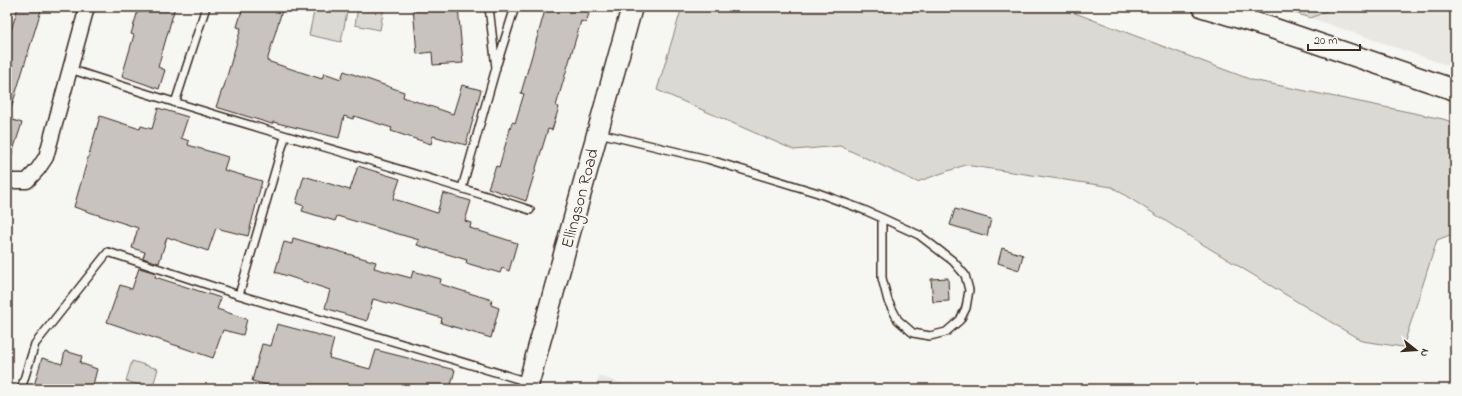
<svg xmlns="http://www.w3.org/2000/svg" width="1462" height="396" font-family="'Indie Flower',sans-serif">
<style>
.built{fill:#e8e7e2}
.green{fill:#dad9d3;stroke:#8a8278}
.building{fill:#c8c3be;stroke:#3b2a1e}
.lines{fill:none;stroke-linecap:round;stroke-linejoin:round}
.lane-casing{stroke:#3b2a1e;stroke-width:10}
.street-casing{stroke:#3b2a1e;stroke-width:17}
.secondary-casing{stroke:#3b2a1e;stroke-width:23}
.lane{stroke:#f6f6f2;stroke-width:7}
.street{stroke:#f6f6f2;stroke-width:14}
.secondary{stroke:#f6f6f2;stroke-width:20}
.labels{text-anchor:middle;stroke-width:4;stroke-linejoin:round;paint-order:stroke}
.street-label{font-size:17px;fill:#3b2a1e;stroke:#f6f6f2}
</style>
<rect width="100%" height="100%" fill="#f6f6f2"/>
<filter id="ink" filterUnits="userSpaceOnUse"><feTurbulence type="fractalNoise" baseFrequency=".025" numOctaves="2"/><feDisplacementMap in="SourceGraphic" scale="8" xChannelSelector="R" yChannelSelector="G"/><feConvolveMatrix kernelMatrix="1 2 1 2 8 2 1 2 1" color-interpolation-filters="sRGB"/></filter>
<g filter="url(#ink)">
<path class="built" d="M 1335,7 L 1455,7 L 1455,68 L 1311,18 Z
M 599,376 L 640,389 L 595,389 Z"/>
<path class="green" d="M 315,7 L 348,7 L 341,42 L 309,35 Z
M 358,7 L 384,7 L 380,30 L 355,25 Z
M 682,7 L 1059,7 L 1252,80 L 1443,119 L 1455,123 L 1455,233 L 1437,240 L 1403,347 L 1362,341 L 1194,239 L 1112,187 L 965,165 L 917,182 L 840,146 L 794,150 L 657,90 Z
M 1275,7 L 1335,7 L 1311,18 Z
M 132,361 L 158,369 L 152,389 L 126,381 Z"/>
<path class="building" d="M 18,7 L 42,7 L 10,112 L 7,112 L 7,44 Z
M 139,7 L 175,7 L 158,67 L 165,70 L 159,89 L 122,76 L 134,35 L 131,34 Z
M 243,7 L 283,7 L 267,61 L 322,79 L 324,73 L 341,79 L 344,71 L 404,92 L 403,97 L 453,114 L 462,85 L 481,90 L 466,145 L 433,136 L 431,144 L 391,131 L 392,128 L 354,116 L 353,119 L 344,116 L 339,138 L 273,122 L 272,124 L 216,107 L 222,90 L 223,90 L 241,28 L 237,27 Z
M 413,7 L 458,7 L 463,63 L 433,65 L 432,52 L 417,54 Z
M 546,7 L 591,7 L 586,23 L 581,21 L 556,106 L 559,107 L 552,130 L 548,129 L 526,201 L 488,188 L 496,166 L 499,167 L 512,122 L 515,123 L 524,94 L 521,93 Z
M 158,108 L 188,117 L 181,138 L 189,141 L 188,145 L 228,157 L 224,170 L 262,181 L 248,236 L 216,228 L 208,251 L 167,237 L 159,263 L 143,258 L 145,252 L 132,248 L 138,228 L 74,207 L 100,116 L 140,129 L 141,126 L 152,129 Z
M 7,118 L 22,123 L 10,160 L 7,159 Z
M 358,166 L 400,179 L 393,199 L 404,202 L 437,213 L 443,193 L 471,201 L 465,221 L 471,223 L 470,228 L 517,243 L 509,271 L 502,268 L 500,273 L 466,263 L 467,260 L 417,245 L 419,240 L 337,216 L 335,221 L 302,211 L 304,206 L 296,203 L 304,176 L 350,190 Z
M 955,209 L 991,219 L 987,236 L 950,225 Z
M 293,238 L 376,262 L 374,268 L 411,278 L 413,271 L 441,279 L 440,284 L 492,300 L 491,305 L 499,308 L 491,338 L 441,323 L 442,318 L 373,299 L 367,321 L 325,308 L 330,290 L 275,272 L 284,242 L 292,244 Z
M 1002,248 L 1023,255 L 1019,270 L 998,263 Z
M 139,268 L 156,273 L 155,277 L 221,298 L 217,309 L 247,319 L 243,335 L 223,330 L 213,358 L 107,322 L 120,285 L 132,289 Z
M 948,278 L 949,301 L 933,302 L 931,279 Z
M 277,324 L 334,339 L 329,358 L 370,369 L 376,350 L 455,370 L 450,389 L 305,389 L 293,386 L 292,389 L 283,389 L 252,381 L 262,344 L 271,346 Z
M 65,351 L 82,356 L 80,363 L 97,369 L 92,389 L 33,389 L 42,358 L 62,364 Z"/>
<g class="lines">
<defs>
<path id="lane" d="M 497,64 L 515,7
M 70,69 C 222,120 378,160 530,210
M 175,103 L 206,7
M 599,133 L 707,159 L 818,193 L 864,210 L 882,218 L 919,235 L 953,261 L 965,275 L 969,290 L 966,308 L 960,320 L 946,332 L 930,336 L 913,333 L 898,320 L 888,301 L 882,278 L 882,218
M 462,188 L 496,68 L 489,7
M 239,295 L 285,137
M 21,389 L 35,344 L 108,252 L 239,295 L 528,382"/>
<path id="street" d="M 7,180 L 13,181 L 27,181 L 38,169 L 46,157 L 87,7"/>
<path id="secondary" d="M 1203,7 L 1272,28 L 1455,90
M 527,389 L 632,7"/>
</defs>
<use href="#lane" class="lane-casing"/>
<use href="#street" class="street-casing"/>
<use href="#secondary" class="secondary-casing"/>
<use href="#lane" class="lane"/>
<use href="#street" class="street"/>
<use href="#secondary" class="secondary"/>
</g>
</g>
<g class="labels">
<g class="street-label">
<text transform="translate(579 198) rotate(-75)" y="6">Ellingson Road</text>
</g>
</g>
<rect width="1462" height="396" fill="none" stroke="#f6f6f2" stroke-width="24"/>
<rect x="12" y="12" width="1438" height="372" fill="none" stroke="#3b2a1e" stroke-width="1.5" filter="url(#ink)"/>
<g transform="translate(1416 350) rotate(107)" stroke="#f6f6f2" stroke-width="3" paint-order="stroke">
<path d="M0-3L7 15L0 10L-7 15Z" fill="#3b2a1e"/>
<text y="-6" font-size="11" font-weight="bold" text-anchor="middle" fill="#3b2a1e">N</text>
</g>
<path d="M1308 44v6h52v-6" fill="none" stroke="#3b2a1e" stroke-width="2"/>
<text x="1314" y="44" font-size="12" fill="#3b2a1e" stroke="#f6f6f2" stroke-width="3" paint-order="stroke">20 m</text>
</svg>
